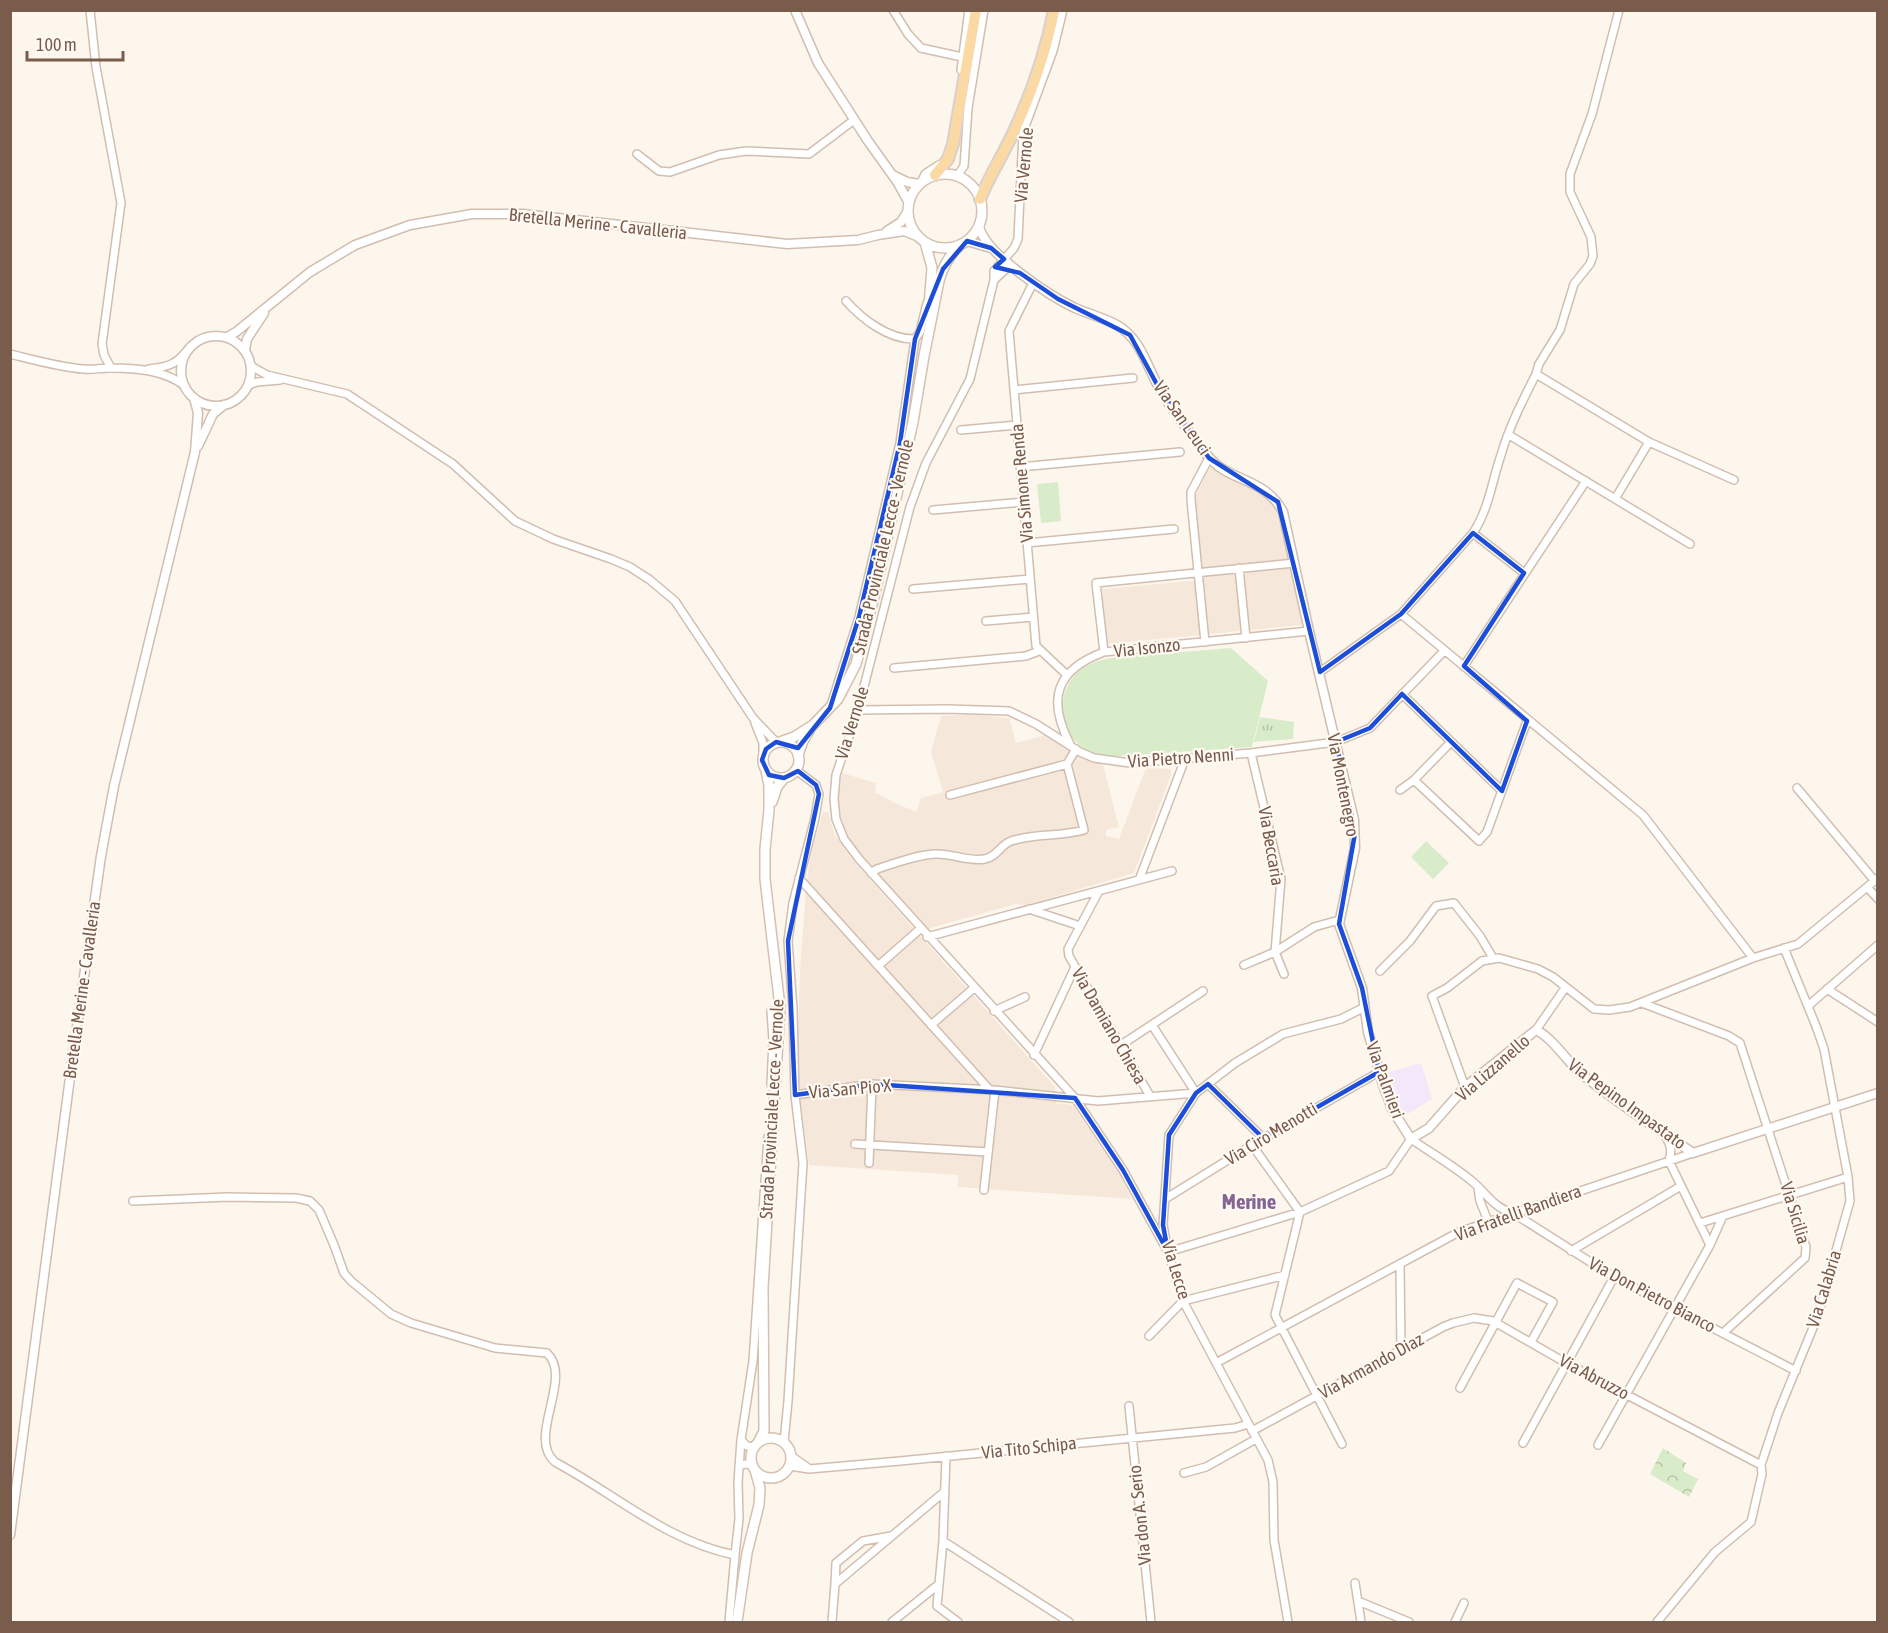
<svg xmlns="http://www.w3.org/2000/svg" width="1888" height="1633" font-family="'Asap Condensed',sans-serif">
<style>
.residential{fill:#f5e8da}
.education{fill:#f3e8fa}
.grass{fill:#d8ecc9}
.forest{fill:url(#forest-crowns)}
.park{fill:url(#park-tufts)}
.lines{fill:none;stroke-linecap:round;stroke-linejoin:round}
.minor-casing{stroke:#d1beb0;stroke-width:10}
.tertiary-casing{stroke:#d1beb0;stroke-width:11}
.secondary-casing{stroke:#d6c0b0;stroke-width:12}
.primary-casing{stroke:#dad1cd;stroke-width:14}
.minor{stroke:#fff;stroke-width:7}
.tertiary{stroke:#fff;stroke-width:8}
.secondary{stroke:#fff;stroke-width:9}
.primary{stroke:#fbd9a5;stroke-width:10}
.marked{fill:none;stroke:#1d4ed8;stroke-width:4.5;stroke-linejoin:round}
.labels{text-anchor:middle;stroke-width:4.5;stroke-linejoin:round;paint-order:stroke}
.street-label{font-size:18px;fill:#7a5c4d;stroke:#fffaf3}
.quarter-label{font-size:21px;font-weight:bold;fill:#846695;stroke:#fffaf3}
</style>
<defs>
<pattern id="forest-crowns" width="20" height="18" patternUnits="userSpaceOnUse" patternTransform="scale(1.5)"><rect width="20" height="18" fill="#d8ecc9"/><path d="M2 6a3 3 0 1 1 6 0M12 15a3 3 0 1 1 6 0" fill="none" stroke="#b4c2a5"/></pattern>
<pattern id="park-tufts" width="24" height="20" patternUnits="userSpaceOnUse" patternTransform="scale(1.5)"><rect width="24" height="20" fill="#d8ecc9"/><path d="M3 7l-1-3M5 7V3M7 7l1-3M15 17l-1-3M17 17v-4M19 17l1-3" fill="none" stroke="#b4c2a5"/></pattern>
</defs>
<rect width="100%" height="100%" fill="#fdf6ec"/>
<path class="residential" d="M 1210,467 L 1256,491 L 1268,499 L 1276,510 L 1284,536 L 1302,625 L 1107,644 L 1102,589 L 1202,580 L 1195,497 Z
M 968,714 L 1009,718 L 1016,743 L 1045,735 L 1066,749 L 1103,765 L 1119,827 L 1106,830 L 1106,836 L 1119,839 L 1146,768 L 1171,769 L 1171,775 L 1134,873 L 1026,905 L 1016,904 L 927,929 L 851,843 L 843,824 L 839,806 L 839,787 L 842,773 L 876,783 L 875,792 L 893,802 L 916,812 L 921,798 L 943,792 L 931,752 L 941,716 Z
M 823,812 L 828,812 L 835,835 L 850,857 L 1055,1087 L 1056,1103 L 1073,1105 L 1118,1171 L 1132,1199 L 958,1187 L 958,1175 L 809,1165 L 801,1104 L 798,1037 L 800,969 L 807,879 L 811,853 Z"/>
<path class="education" d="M 1421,1063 L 1432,1099 L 1401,1118 L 1393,1101 L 1385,1073 Z"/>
<path class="grass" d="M 1058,482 L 1061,521 L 1041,523 L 1037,484 Z
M 1231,648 L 1268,681 L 1252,747 L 1105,757 C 1085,752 1068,740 1064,719 C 1062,708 1062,697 1067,687 C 1083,653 1125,657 1157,654 C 1182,652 1206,650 1231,648 Z
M 1426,841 L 1449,863 L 1433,879 L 1411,857 Z"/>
<path class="forest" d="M 1663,1448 L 1686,1463 L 1683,1471 L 1698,1479 L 1689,1497 L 1650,1474 Z"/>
<path class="park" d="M 1260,717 L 1294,722 L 1293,739 L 1254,742 Z"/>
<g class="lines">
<defs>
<path id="minor" d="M 90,10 L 96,67 L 121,203 L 102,344 L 104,355 L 111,368
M 893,10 L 908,34 L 921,48 L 962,57
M 1063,10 L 1053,51 L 1023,132 L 1018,239 L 1014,248 L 994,271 L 994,280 L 970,379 L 926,463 L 910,507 L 858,710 L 836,775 L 834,799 L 836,819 L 844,839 L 859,859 L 1075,1098 L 1123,1170 L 1168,1252 L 1300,1212 L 1389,1171 L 1411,1139 C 1431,1153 1454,1166 1473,1182 C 1487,1194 1494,1208 1513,1213 L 1614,1277 L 1796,1371
M 961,70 L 969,10
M 637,154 L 659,171 L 670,172 L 719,155 L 746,151 L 809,154 L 854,120
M 957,176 L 964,166 L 968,108 L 984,10
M 921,183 L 925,174 L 939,165
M 994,280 L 1007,268 L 1006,261
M 1033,283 L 1009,331 L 1036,646 L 1067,675
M 846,301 C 862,319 889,340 915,339
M 10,354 C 34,360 58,367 83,369 C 92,370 101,368 110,368 C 136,368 165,370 185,386
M 251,366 L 267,375 L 347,394 L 453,464 L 515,521 L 553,539 L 611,559 L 630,567 L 650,580 L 675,601 L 753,718 L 776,742
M 149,369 C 165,367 174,366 185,353
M 1536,374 L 1539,364 L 1560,330 L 1574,284 L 1590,264 L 1593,256 L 1591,237 L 1570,192 L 1570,174 L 1592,114 L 1619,10
M 249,385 L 257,382 L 280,380
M 1014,390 L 1133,378
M 961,430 L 1017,425
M 1509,435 L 1690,544
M 1020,467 L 1180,452
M 1615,499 L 1649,442
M 933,510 L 1023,502
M 1473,533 L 1524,573
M 1027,543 L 1174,529
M 1239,568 L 1246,638
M 913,589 L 1030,579
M 1401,614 L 1473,533 C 1489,509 1492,481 1501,455 C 1509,427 1523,400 1536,374 L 1649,442 L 1734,480
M 986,621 L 1033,617
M 1205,642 L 1191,500 L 1191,492 L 1209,458
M 1104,652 L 1096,583 L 1294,563
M 1464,666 L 1586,481
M 894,668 L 1026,656 L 1039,651
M 1320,672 L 1401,614 L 1643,815 L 1753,958
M 1402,694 L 1502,791
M 831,705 L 859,617 L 900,443 L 915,339 L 920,332 L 927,303
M 858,710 L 948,709 L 1009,711 L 1036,724 L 1080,752 L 1094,758 L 1130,763 L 1251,753 L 1336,742 L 1370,728 L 1444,651
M 755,723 L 763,743 L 763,754
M 1070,744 C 1047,700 1055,670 1104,652 L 1309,631
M 1251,753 L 1281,879 L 1275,952 L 1284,974
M 796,770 L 816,785 L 819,794 L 815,818 L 793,903 L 788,941 L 793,1009 L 795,1095 L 872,1084 L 995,1090 L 1098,1101 L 1196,1093 L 1152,1025
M 1414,780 L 1451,742
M 1797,788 L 1874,880
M 1400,790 L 1414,780 L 1479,841 L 1487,832 L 1527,721
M 950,795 L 1067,764 L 1076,749
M 871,873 L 877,869 C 895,863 916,855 935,854 C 952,853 968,862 985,859 C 997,857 1000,845 1011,841 C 1035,833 1060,837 1084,830 L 1067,764
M 799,878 L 989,1089
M 1139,880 L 1185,759
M 1867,887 L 1878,899
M 1099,891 L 1068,949 L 1069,956 L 1150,1096
M 1029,909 L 1080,926
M 927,937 L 1172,871
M 1244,965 L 1275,952 L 1314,927 L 1339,920
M 878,966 L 920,929
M 1380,971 L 1410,941 L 1436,906 L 1454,903 L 1480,936 L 1493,958
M 1827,989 L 1878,1022
M 1642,1003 L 1729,1036 L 1740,1043 L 1806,1247 L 1805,1258 L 1723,1333
M 1808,1006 L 1878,945
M 771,1011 L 773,1040 L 771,1084
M 994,1011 L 1025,997
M 931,1025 L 974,988
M 1536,1030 L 1565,988
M 1121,1045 L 1203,991
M 1034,1055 L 1075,967
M 1208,1084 L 1263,1138
M 1465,1087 L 1432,996 L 1447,988 L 1482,961 L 1499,958 L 1538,969 L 1553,977 L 1594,1009 L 1609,1010 L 1630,1007 L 1753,958 L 1798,944 L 1878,878
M 1665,1136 C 1671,1145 1672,1151 1669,1161 L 1710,1245
M 855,1144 L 988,1152
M 1252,1145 L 1300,1212 L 1275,1315 L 1342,1444
M 869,1163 L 872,1084
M 1478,1188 L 1480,1201 L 1488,1221
M 984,1190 L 995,1090
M 1165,1199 L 1252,1145 L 1379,1072
M 133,1201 L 227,1197 L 296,1198 L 310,1201 L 319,1210 L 334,1245 L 344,1273 L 351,1281 L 391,1314 L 411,1323 L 495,1348 L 547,1353 C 574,1378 526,1438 555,1462 C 615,1494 666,1541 735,1555 L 729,1622
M 1700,1223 L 1848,1177
M 1571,1251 L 1681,1186
M 1400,1265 L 1401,1350
M 1149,1336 L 1183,1301 L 1285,1275
M 1216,1363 L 1459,1232 L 1693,1153
M 1460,1388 L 1517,1283 L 1553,1302 L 1531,1342
M 1129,1406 L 1151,1622
M 1252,1431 L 1443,1327 L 1453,1323 L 1474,1318 L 1493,1321 L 1566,1363 L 1761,1465
M 741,1440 L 747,1446 L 755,1447
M 784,1442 L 788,1401 L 803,1163 L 795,1095
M 1523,1443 L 1614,1277
M 1598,1445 L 1710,1245 L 1722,1218
M 791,1456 L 807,1467
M 946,1456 L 943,1541 L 937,1606 L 958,1622
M 739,1466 L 745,1464 L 753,1465
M 790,1466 L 809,1469 L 900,1461 L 1235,1428 L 1248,1424
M 1184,1473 L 1206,1467 L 1256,1439
M 943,1541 L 1069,1622
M 735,1555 L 739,1519 L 738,1482 L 741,1440 L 753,1361 L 768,1137
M 1355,1583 L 1361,1622
M 835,1584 L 836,1563 L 863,1541 L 891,1536
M 1358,1601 L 1409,1622
M 832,1622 L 835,1584 L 944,1492
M 892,1622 L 939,1584
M 1288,1622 L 1274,1540 L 1273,1482 L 1268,1460 L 1183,1301 L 1168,1252 L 1163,1225 L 1169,1135 L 1196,1093 L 1235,1063 L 1283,1034 L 1341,1019 L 1363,1008
M 1455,1622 L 1464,1603
M 1657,1622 L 1715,1552 L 1751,1522 L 1762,1474 L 1761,1465 L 1778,1413 L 1817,1318 L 1850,1201 L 1848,1177 L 1824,1049 L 1816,1026 L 1784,948"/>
<path id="tertiary" d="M 795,10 L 818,63 L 868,141 L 898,183 L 909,203
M 895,176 L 907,182 L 919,184
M 979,226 C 984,253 1050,296 1075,308 C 1089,314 1104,318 1117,325 C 1142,339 1148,371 1162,393 C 1175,415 1192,436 1208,456 C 1228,482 1265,477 1283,512 L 1309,631 L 1354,820 L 1355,848 L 1339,924 L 1362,988 L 1368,1032 L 1383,1085 L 1393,1111 L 1411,1139 L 1429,1128 L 1465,1087 L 1536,1030 C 1553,1038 1567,1062 1583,1075 C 1617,1103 1656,1128 1693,1153 L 1878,1093
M 887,231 L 901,222 L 908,211
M 967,241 L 991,248
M181 371a35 35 0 1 1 70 0a35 35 0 1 1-70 0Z
M 227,337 L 236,332 L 310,272 L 355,245 L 410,225 L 472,214 L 523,214 L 787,244 L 858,240 L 878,235 L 904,231 L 919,237
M 245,350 L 247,339 L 264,313
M 198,446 L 213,414 L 224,405
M 10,1535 L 72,1062 L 101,856 L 114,786 L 195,452 L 198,413 L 194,398"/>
<path id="secondary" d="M908 211a37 37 0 1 1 74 0a37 37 0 1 1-74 0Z
M 925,242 L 932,268 L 929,306
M763 760a18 18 0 1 1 36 0a18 18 0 1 1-36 0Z
M 780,742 L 794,737 L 813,725 L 838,699 L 856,664 L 874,597 L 913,422 L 924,356 L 939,281 C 943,266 950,254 961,244
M 798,755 L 803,741 L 810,729
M 772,802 L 777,787 L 784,778
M751 1458a20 20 0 1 1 40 0a20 20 0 1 1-40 0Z
M 758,1443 L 764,1431 L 763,1287 L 780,1007 L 765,879 L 765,849 L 769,810 L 769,785 L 766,771
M 737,1622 L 747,1553 L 759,1505 L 760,1488 L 755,1470"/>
<path id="primary" d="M 935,175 L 948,159 L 953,144 L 976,10
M 980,199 C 990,175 1004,153 1015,129 C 1032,92 1046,51 1054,10"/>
</defs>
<use href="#minor" class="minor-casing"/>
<use href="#tertiary" class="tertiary-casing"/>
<use href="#secondary" class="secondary-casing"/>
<use href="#primary" class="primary-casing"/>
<use href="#minor" class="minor"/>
<use href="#tertiary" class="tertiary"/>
<use href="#secondary" class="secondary"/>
<use href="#primary" class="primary"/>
</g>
<path class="marked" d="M 967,241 L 991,248 L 1004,259 L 995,267 L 1020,273 L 1058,299 L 1130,335 L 1160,390 L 1209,458 L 1278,502 L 1320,672 L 1401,614 L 1473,533 L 1524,573 L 1464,666 L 1527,721 L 1502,791 L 1402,694 L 1370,728 L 1336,742 L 1355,833 L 1339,924 L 1362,988 L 1379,1072 L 1263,1138 L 1208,1084 L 1196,1093 L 1169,1135 L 1163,1225 L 1168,1252 L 1123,1170 L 1075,1098 L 872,1084 L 795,1095 L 788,941 L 819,794 L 816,785 L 798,771 L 784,778 L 769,775 L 762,760 L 766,749 L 776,742 L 798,748 L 830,708 L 859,617 L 900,443 L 915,339 L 943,269 Z"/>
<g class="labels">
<g class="street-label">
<text transform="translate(1024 165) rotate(-85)" y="6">Via Vernole</text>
<text transform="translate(598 224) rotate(6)" y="6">Bretella Merine - Cavalleria</text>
<text transform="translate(1182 418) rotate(55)" y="6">Via San Leuci</text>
<text transform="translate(1022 483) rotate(-95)" y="6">Via Simone Renda</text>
<text transform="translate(883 547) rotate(-77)" y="6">Strada Provinciale Lecce - Vernole</text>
<text transform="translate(1147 648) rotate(-6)" y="6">Via Isonzo</text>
<text transform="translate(852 723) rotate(-73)" y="6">Via Vernole</text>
<text transform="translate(1181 758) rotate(-4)" y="6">Via Pietro Nenni</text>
<text transform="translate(1343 785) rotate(79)" y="6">Via Montenegro</text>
<text transform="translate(1271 846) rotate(80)" y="6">Via Beccaria</text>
<text transform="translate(82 990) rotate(-82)" y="6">Bretella Merine - Cavalleria</text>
<text transform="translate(1109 1026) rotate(60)" y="6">Via Damiano Chiesa</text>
<text transform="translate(1493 1068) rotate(-41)" y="6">Via Lizzanello</text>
<text transform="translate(1385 1080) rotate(70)" y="6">Via Palmieri</text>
<text transform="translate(850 1089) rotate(-5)" y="6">Via San Pio X</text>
<text transform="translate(1627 1104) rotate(36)" y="6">Via Pepino Impastato</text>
<text transform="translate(772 1109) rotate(-87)" y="6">Strada Provinciale Lecce - Vernole</text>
<text transform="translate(1271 1134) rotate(-31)" y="6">Via Ciro Menotti</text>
<text transform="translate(1518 1213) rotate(-20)" y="6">Via Fratelli Bandiera</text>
<text transform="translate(1795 1213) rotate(73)" y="6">Via Sicilia</text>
<text transform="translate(1176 1270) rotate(73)" y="6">Via Lecce</text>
<text transform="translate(1824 1289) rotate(-73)" y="6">Via Calabria</text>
<text transform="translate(1652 1295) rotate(28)" y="6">Via Don Pietro Bianco</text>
<text transform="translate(1371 1366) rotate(-29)" y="6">Via Armando Diaz</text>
<text transform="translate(1594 1377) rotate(28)" y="6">Via Abruzzo</text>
<text transform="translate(1029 1448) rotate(-6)" y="6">Via Tito Schipa</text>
<text transform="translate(1140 1515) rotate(-96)" y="6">Via don A. Serio</text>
</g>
<g class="quarter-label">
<text x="1249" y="1209">Merine</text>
</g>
</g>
<rect width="1888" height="1633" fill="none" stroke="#7a5c4d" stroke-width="24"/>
<path d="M27 51v9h96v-9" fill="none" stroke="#7a5c4d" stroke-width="3"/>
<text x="36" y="51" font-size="18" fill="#7a5c4d" stroke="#fffaf3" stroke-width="4.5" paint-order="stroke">100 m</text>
</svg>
